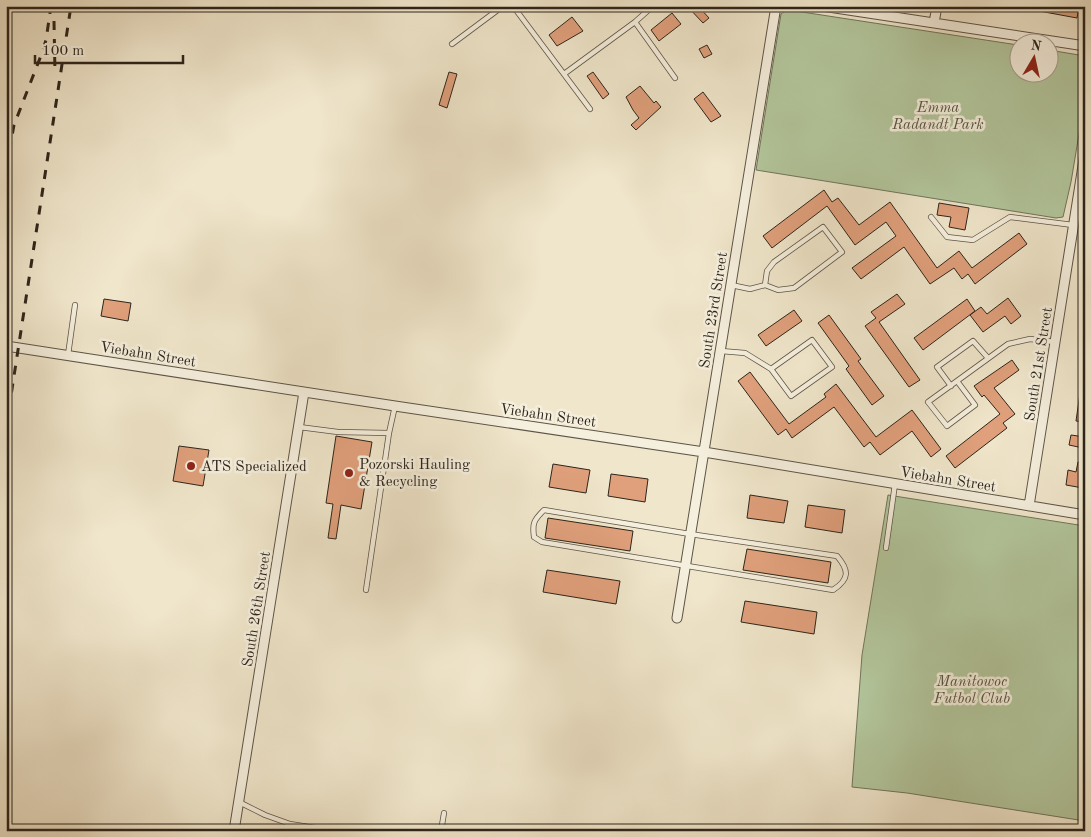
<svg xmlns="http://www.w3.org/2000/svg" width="1091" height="837" font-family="'Old Standard TT',serif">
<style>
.green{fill:#b3c69c;stroke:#70755c}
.building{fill:#e0a07c;stroke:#2d241b}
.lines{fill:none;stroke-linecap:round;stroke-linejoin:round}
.service-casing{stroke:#5e5447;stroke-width:6}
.minor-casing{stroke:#5e5447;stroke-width:11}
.service{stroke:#f5efdd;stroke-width:4.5}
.minor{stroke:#f5efdd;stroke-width:9}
.rail{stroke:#2d241b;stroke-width:3;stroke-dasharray:9 9;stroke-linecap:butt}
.poi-dot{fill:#8f2418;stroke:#f5efdd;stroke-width:2}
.labels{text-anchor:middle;stroke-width:5;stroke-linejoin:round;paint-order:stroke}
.park-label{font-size:15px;font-style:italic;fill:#555542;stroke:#f5efdd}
.street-label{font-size:15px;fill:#2d241b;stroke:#f5efdd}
.poi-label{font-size:15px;fill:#2d241b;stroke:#f5efdd;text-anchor:start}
</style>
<rect width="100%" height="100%" fill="#f0e6cb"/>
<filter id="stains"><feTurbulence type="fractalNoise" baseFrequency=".004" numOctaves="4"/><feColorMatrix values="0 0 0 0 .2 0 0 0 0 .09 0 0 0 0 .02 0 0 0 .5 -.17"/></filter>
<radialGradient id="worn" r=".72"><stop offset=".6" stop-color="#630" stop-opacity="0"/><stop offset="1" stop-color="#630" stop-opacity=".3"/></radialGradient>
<path class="green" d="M 789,10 L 1018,45 L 1018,72 L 1048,72 L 1049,50 L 1085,56 L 1085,98 L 1071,182 L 1063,217 L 1056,218 L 756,170 L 781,14 L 785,11 Z
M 888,495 L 1085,526 L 1085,821 L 907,793 L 852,787 L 862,655 Z"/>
<path class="building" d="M 687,6 L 698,6 L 709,18 L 703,23 Z
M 1039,6 L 1079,6 L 1077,18 L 1039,11 Z
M 672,13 L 681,24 L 659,41 L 651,30 Z
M 572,17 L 583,31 L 557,46 L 549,35 Z
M 707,45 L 712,54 L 704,58 L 699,49 Z
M 449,72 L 457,74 L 447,108 L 439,105 Z
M 593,72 L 609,94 L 603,99 L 587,76 Z
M 640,86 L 654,103 L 656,101 L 661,107 L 636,130 L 631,125 L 639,118 L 633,110 L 626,97 Z
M 703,92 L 721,116 L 711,122 L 694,99 Z
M 824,190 L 832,202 L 838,198 L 859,225 L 890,202 L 937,268 L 959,251 L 972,268 L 1019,233 L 1027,244 L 975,284 L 968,274 L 962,279 L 954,268 L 930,284 L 904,247 L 861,279 L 852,268 L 896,236 L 886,222 L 855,245 L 827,206 L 772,248 L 763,236 Z
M 939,203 L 969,208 L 965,230 L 949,227 L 951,217 L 937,215 Z
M 897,294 L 905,304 L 879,322 L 920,380 L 909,387 L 865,326 L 876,318 L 871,312 Z
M 1008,298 L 1021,316 L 1011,324 L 1005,316 L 983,332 L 970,315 L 981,307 L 987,314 Z
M 104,299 L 131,303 L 128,321 L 101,316 Z
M 967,299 L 975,311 L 923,350 L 914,338 Z
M 794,310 L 802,321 L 766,346 L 758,335 Z
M 829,315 L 861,359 L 858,361 L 884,396 L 872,405 L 846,369 L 849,366 L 818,323 Z
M 1012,360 L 1019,370 L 994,388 L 1015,414 L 1003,423 L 1007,428 L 955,468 L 946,456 L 1000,414 L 984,395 L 982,397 L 974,386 Z
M 750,372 L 789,424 L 826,397 L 824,394 L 836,384 L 876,437 L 912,410 L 941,449 L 931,457 L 912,431 L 880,455 L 870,442 L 864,447 L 834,407 L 792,438 L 786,429 L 778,435 L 738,381 Z
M 1080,393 L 1085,393 L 1085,422 L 1076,421 Z
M 1071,435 L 1085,437 L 1083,448 L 1069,445 Z
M 336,436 L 372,442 L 361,509 L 341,505 L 336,539 L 328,538 L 333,504 L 326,503 Z
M 179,446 L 209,450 L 203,486 L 173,481 Z
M 1078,462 L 1085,463 L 1085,484 L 1083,488 L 1066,485 L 1068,470 L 1076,472 Z
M 553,464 L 590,470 L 586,493 L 549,487 Z
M 611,474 L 648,479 L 645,502 L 608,496 Z
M 750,495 L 788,501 L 784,523 L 747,518 Z
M 808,505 L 845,510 L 842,533 L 805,527 Z
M 548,518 L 633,531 L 630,551 L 545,538 Z
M 747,549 L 831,562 L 828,583 L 743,570 Z
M 547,570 L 620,581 L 616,604 L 543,592 Z
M 745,601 L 817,612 L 814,634 L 741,622 Z"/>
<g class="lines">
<defs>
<path id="service" d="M 513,6 L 590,109
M 635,22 L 675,78
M 452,44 L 503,6
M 564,74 L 635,22 L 653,6
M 931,217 L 947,237 L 973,240 L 1010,217 L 1073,225
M 731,285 L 750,289 L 765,285 L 767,271 L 774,262 L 823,227 L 842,252 L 794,288 L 778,290 L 765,285
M 721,351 L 745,353 L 771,369 L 791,396 L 832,367 L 812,340 L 771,369
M 68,355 L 75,305
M 957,381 L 975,405 L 947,426 L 928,402 L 957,381 L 1008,344 L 1030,339 L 1055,342
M 951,386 L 937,367 L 973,341 L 988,358
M 299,427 L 338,432 L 389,433
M 544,510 L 690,534 L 837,556 C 849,570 850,579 833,590 L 542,542 L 534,537 C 532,523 534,520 544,510 Z
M 886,548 L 895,484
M 366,590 L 389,433 L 395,406
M 239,802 L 265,815 L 290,824 L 334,831
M 441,831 L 444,813"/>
<path id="minor" d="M 822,6 L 1085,46
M 934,23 L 937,6
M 6,346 L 395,406 L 704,452 L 1085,515
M 1029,506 L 1085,153
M 677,618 L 776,6
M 234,831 L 304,392"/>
</defs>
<use href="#service" class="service-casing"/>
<use href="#minor" class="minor-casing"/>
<use href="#service" class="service"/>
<use href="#minor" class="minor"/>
<path class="rail" d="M 54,21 L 55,74
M 6,45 L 11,6
M 6,169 L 14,125 L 42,53 L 46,40 L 51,6
M 6,428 L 71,6"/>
</g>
<g class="poi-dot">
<circle cx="191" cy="466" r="5"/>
<circle cx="349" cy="473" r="5"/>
</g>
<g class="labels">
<g class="park-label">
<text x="938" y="112">Emma<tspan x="938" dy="17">Radandt Park</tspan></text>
<text x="972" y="686">Manitowoc<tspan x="972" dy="17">Futbol Club</tspan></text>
</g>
<g class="street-label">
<text transform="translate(713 310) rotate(-81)" y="5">South 23rd Street</text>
<text transform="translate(148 354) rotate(9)" y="5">Viebahn Street</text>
<text transform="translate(1038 364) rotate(-81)" y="5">South 21st Street</text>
<text transform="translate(548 415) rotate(8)" y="5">Viebahn Street</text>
<text transform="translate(948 479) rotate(9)" y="5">Viebahn Street</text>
<text transform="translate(256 609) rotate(-81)" y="5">South 26th Street</text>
</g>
<g class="poi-label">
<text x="359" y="469">Pozorski Hauling<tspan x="359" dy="17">&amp; Recycling</tspan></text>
<text x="201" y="471">ATS Specialized</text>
</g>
</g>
<rect width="1091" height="837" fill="none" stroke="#f0e6cb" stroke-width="25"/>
<rect x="8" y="8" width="1076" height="822" fill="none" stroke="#2d241b" stroke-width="2.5"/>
<rect x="12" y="12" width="1066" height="812" fill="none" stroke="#2d241b"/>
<g transform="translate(1034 58) rotate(9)"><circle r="24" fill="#f5efdd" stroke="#a59e8f"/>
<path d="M0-4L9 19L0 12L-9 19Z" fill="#8f2418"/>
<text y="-8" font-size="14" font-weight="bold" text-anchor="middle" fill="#2d241b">N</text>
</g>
<path d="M35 55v8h148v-8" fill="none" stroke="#2d241b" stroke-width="2.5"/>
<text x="42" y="55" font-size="15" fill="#2d241b" stroke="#f5efdd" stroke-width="4" paint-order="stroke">100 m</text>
<rect width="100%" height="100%" filter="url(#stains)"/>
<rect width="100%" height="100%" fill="url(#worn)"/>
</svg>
